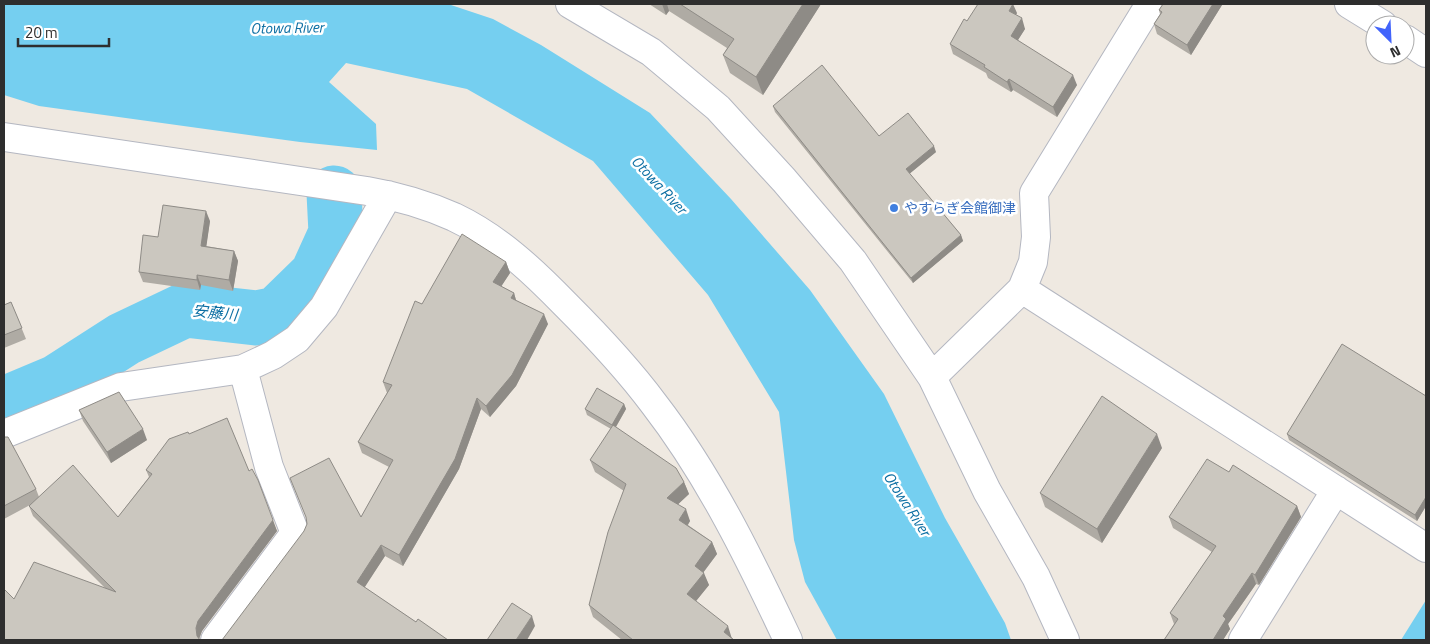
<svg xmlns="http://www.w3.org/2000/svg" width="1430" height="644" font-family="'Titillium Web','Noto Sans JP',sans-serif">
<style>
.water{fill:#75cff0}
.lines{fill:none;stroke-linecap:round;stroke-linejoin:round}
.river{stroke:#75cff0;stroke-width:55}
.street-casing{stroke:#b4b7c1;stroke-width:30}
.street{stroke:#fff;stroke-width:28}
.wall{fill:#afaba4}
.shaded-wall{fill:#8e8b86}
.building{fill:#cbc7bf;stroke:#8e8b86}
.shop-dot{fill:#3f7fe0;stroke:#fff;stroke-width:2}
.labels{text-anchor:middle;stroke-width:5;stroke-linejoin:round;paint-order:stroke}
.shop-label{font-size:14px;fill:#366cbe;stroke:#fff;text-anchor:start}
.water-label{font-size:15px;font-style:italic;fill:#0d6fa3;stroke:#fff}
</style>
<rect width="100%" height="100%" fill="#efe9e1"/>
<path class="water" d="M 4,4 L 448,4 L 493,19 L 541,45 L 650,113 L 731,199 L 810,290 L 884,394 L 945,518 L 1005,623 L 1011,640 L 837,640 L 805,582 L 794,540 L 779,412 L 708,295 L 593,161 L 467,89 L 346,63 L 329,82 L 376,124 L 377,150 L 300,142 L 39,106 L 4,95 Z
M 1426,600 L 1426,640 L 1400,640 L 1401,640 Z"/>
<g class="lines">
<path class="river" d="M 4,404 L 57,382 L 124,339 L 185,310 L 256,318 L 277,314 L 317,275 L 336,233 L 334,193"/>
<defs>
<path id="street" d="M 570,4 L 651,52 L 718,108 L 784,180 L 853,261 L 932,377 L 987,491 L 1036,577 L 1065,640
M 1349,4 L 1383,25
M 1405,39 L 1426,53
M 4,137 L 367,191 C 396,196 427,205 454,217 C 498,238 532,270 566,305 C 597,336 628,369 654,404 C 709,475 750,559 788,640
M 1022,289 L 1426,548
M 932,377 L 1022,289 L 1033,262 L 1036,237 L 1034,193 L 1150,4
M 4,434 L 121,387 L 243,369 L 273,355 L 297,339 L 324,307 L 388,195
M 215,640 L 295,533 L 269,467 L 243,369
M 1243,640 L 1336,490"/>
</defs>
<use href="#street" class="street-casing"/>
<use href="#street" class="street"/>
</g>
<path class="wall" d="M 649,4 L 821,4 L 763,95 L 730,73 L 723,55 L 727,48 L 669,11 L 666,15 Z
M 1163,4 L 1222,4 L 1222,5 L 1191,55 L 1157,34 L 1154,24 L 1160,14 L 1159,10 Z
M 1017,13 L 1016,15 L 1025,29 L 1018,40 L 1077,85 L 1057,117 L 1013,90 L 1011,92 L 988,78 L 986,73 L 953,54 L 950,44 L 967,21 Z
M 773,106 L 936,152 L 909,174 L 961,235 L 963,241 L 913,283 L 775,112 Z
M 210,221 L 206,246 L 234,251 L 238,261 L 233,291 L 201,285 L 200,290 L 143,282 L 139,272 L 158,237 Z
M 506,262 L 510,273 L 501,286 L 514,293 L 516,300 L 548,324 L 516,386 L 490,417 L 481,409 L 459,469 L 403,566 L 385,556 L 364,587 L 416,622 L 222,640 L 361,517 L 389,467 L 362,453 L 358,442 L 387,393 L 383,382 L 422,304 Z
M 11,302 L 26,339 L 4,348 L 4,305 Z
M 1426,396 L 1426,506 L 1417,521 L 1289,440 L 1287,434 Z
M 624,404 L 626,409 L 616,427 L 684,482 L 689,494 L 678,504 L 690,521 L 688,525 L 712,542 L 717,554 L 703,573 L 709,585 L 696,601 L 734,640 L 622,640 L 593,617 L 589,605 L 624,491 L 595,472 L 590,460 L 611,429 L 587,415 L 585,409 Z
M 79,410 L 147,440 L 111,463 L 83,421 Z
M 189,434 L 249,471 L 277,531 L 202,631 L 199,639 L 14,599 L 105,588 L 33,516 L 29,506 L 30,505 L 4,519 L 4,437 L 36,489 L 39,497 L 118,517 L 149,477 L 146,470 Z
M 1162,448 L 1102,543 L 1045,507 L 1040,493 Z
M 1229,472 L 1297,506 L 1301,517 L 1259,585 L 1256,584 L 1228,624 L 1230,629 L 1223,640 L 1164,640 L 1174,624 L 1170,613 L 1212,552 L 1173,528 L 1169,517 Z"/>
<path class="shaded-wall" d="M 662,4 L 667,4 L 669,11 L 666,15 Z
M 803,4 L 821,4 L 763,95 L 756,77 Z
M 1013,4 L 1017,13 L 1012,21 L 1009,11 Z
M 1213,4 L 1222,4 L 1222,5 L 1191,55 L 1187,45 Z
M 1022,18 L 1025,29 L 1014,46 L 1011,36 Z
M 1073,75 L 1077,85 L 1057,117 L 1053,107 Z
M 1009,79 L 1013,90 L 1011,92 L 1007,82 Z
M 934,146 L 936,152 L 908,175 L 906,169 Z
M 206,211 L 210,221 L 205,256 L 201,246 Z
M 961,235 L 963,241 L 913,283 L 911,278 Z
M 234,251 L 238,261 L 233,291 L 229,280 Z
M 506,262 L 510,273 L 497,293 L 493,282 Z
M 197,275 L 201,285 L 200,290 L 197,280 Z
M 514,293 L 517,304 L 511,298 Z
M 544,314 L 548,324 L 516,386 L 490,417 L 486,406 Z
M 477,398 L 481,409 L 459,469 L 403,566 L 399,555 Z
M 624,404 L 626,409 L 614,430 L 612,425 Z
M 143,429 L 147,440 L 111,463 L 107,452 Z
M 1157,434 L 1162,448 L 1102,543 L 1097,529 Z
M 684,482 L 689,494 L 672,510 L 667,498 Z
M 1426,497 L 1426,506 L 1417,521 L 1415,515 Z
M 1297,506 L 1301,517 L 1259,585 L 1255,575 Z
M 686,509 L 690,521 L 683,532 L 679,520 Z
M 273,520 L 277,531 L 202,631 L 199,639 L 197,636 L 196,628 L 198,621 Z
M 712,542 L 717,554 L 699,578 L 695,566 Z
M 381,545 L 385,556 L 361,593 L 357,582 Z
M 704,573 L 709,585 L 692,606 L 687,594 Z
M 1252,573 L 1256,584 L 1228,624 L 1230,629 L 1223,640 L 1213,640 L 1223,616 Z
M 532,616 L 535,626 L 527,640 L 516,640 Z
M 728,626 L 732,639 L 724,632 Z"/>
<path class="building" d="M 680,4 L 803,4 L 756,77 L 723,55 L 734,39 Z
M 978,4 L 1013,4 L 1009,11 L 1022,18 L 1011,36 L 1073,75 L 1053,107 L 1009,79 L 1007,82 L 984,67 L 985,65 L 950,44 L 964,19 L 967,21 Z
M 1163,4 L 1213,4 L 1187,45 L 1154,24 L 1162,12 L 1159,10 Z
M 822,65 L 879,136 L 908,113 L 934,146 L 906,169 L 961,235 L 911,278 L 773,106 Z
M 163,205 L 206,211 L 201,246 L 234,251 L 229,280 L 197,275 L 197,280 L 139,272 L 143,235 L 158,237 Z
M 462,234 L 506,262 L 493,282 L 514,293 L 511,298 L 544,314 L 512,375 L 486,406 L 477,398 L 455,459 L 399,555 L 381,545 L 357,582 L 416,622 L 418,619 L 448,640 L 222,640 L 304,531 L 307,524 L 306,517 L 290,478 L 329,458 L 361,517 L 393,460 L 358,442 L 392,385 L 383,382 L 415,301 L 422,304 Z
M 11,302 L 22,328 L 4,335 L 4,305 Z
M 1342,344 L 1426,396 L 1426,497 L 1415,515 L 1287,434 Z
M 597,388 L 624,404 L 612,425 L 585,409 Z
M 119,392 L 143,429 L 107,452 L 79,410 Z
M 1102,396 L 1157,434 L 1097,529 L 1040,493 Z
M 227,418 L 249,471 L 252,469 L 258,480 L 273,520 L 198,621 L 196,628 L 197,636 L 200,640 L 4,640 L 4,589 L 14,599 L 34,562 L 116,592 L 29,506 L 73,465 L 118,517 L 152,474 L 146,470 L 169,439 L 188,432 L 189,434 Z
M 613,425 L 676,468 L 684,482 L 667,498 L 686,509 L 679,520 L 712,542 L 695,566 L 704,573 L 687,594 L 728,626 L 724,632 L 734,640 L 633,640 L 589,605 L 608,532 L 626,484 L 590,460 Z
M 4,437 L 8,437 L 36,489 L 4,506 Z
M 1207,459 L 1229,472 L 1233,465 L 1297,506 L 1255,575 L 1252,573 L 1223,616 L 1226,619 L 1213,640 L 1164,640 L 1178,619 L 1170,613 L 1216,546 L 1169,517 Z
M 512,603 L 532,616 L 516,640 L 487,640 Z"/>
<circle class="shop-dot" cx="894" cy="208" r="5"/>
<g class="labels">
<g class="shop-label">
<text x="904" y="213">やすらぎ会館御津</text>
</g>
<g class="water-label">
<text transform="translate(287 28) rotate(-1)" y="5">Otowa River</text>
<text transform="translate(659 185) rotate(47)" y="5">Otowa River</text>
<text transform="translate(215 313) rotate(6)" y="5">安藤川</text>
<text transform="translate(907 504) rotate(57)" y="5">Otowa River</text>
</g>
</g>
<rect width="1430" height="644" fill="none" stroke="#2e2e2e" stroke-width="10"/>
<g transform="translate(1390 40) rotate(156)"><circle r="24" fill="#ffffff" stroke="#ababab"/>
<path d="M0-4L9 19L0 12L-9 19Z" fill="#4264fb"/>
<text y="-8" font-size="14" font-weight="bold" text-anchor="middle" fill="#2e2e2e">N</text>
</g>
<path d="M18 38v8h91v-8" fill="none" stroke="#2e2e2e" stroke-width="2.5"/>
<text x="25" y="38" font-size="15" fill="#2e2e2e" stroke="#ffffff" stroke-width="4" paint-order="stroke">20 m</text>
</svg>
